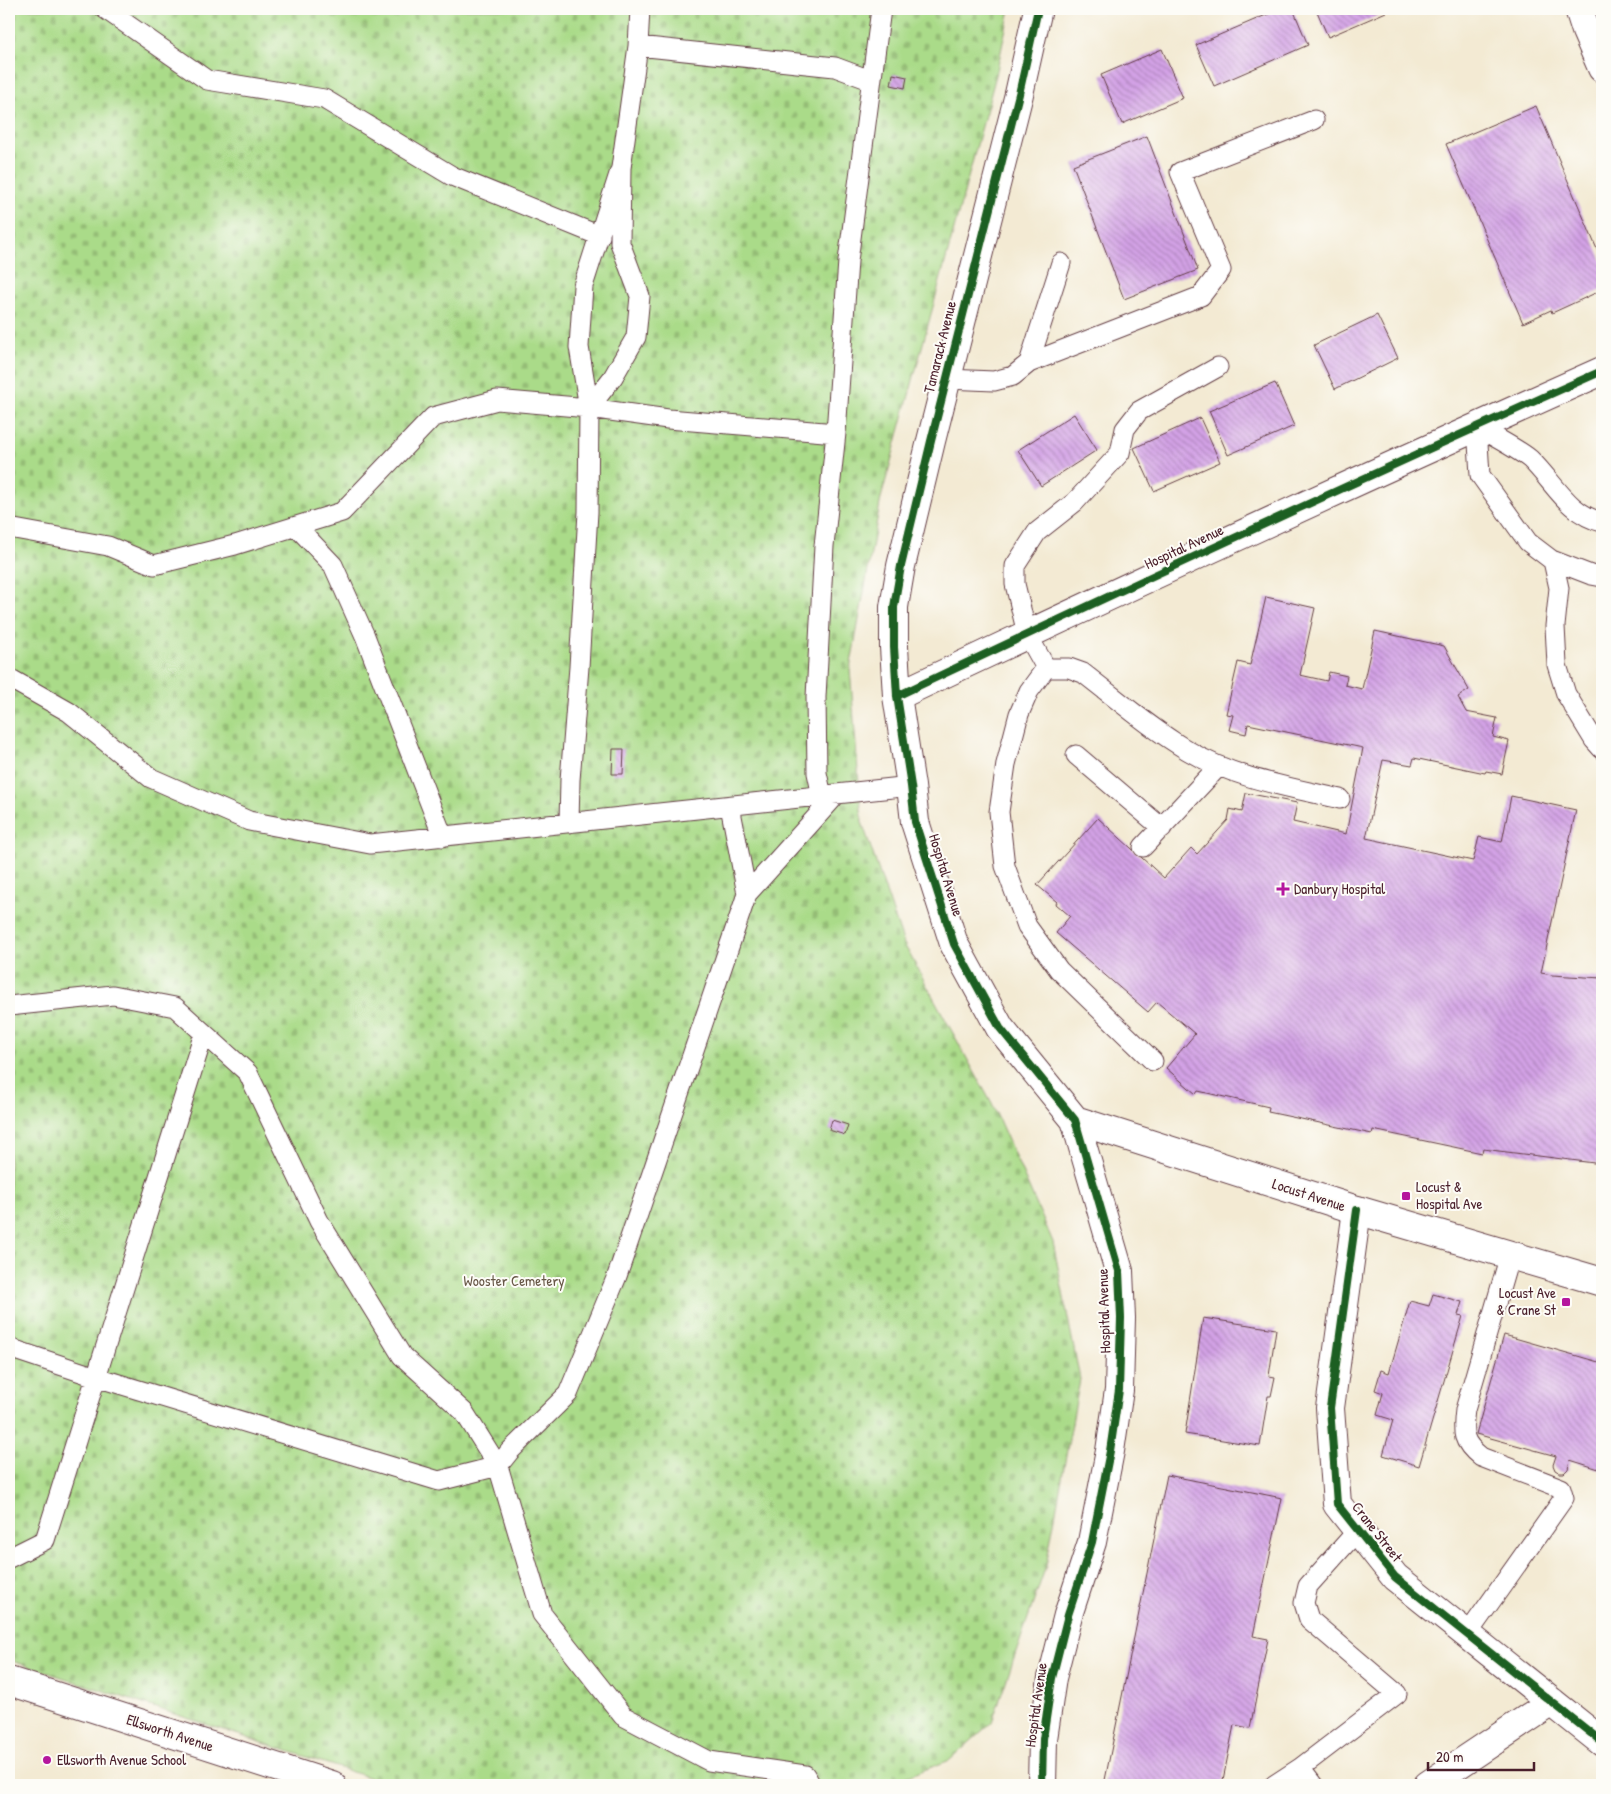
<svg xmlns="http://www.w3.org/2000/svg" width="1611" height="1794" font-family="'Patrick Hand',sans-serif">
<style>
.cemetery{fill:url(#cemetery-stones);stroke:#7a7d5a}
.building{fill:url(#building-back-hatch)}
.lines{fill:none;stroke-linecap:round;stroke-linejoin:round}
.service-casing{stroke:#633d44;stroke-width:21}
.minor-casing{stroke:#633d44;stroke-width:30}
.tertiary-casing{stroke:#633d44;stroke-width:30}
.service{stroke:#fff;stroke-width:19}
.minor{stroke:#fff;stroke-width:28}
.tertiary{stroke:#fff;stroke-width:28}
.cycleway-casing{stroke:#fdfcf7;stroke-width:11}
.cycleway{stroke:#1b5e20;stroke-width:8}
.poi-dot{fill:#b5179e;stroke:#fdfcf7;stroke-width:2}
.labels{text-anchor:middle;stroke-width:4;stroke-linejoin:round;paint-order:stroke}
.street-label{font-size:15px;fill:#4a1f2b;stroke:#fdfcf7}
.poi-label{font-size:15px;fill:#4a1f2b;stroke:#fdfcf7;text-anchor:start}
.park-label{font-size:15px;fill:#675747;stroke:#fdfcf7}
</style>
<defs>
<pattern id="cemetery-stones" width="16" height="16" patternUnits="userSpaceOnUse" patternTransform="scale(1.25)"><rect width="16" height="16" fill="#aadb89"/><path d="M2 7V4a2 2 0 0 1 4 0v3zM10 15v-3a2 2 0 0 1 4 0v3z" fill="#94bc76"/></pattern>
<pattern id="building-back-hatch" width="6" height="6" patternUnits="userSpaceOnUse" patternTransform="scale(1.25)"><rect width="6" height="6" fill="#d3a2e6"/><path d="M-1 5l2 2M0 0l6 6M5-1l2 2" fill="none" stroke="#ad83bb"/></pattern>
</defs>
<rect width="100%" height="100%" fill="#fdfcf7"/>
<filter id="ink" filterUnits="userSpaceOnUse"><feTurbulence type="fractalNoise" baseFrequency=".02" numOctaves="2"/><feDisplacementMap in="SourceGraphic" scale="10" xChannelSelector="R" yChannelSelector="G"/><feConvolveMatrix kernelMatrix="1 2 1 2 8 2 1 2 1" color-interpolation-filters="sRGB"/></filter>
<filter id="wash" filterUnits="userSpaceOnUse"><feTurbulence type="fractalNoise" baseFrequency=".0096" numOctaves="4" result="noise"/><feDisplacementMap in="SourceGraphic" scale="20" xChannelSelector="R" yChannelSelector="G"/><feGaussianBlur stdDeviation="1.12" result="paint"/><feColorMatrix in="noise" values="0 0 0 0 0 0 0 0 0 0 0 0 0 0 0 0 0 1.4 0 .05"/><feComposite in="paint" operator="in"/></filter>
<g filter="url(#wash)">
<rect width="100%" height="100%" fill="#f3ead3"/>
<path class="cemetery" d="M 9,9 L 1010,9 L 996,75 L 881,498 L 850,669 L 862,822 L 904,944 L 992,1104 L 1053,1242 L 1080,1379 L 1046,1566 L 992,1722 L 950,1760 L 885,1785 L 392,1785 L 9,1660 Z"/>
<g id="blocks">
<path class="building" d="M 1280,9 L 1293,9 L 1308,45 L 1214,86 L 1196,45 Z
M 1316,9 L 1393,9 L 1328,37 Z
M 1162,49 L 1183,98 L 1122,124 L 1101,75 Z
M 893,74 L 907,77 L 905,88 L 891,85 Z
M 1536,106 L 1602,261 L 1602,290 L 1552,313 L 1551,310 L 1523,323 L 1446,144 Z
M 1147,136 L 1198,270 L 1124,299 L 1073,165 Z
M 1377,315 L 1398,358 L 1335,389 L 1314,345 Z
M 1275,383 L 1294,426 L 1228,455 L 1209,411 Z
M 1074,414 L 1097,450 L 1041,486 L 1018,450 Z
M 1200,418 L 1220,462 L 1154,491 L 1134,448 Z
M 1266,597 L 1315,608 L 1300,675 L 1327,681 L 1329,672 L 1347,676 L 1345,685 L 1362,689 L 1375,631 L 1444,646 L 1469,690 L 1458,697 L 1466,712 L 1497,718 L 1493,737 L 1509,741 L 1502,774 L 1486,771 L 1485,773 L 1414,758 L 1412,765 L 1383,760 L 1366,838 L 1473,861 L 1479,837 L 1502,842 L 1511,796 L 1576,810 L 1541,973 L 1552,975 L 1602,978 L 1602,1164 L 1483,1149 L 1482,1153 L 1373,1130 L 1372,1134 L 1268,1112 L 1269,1107 L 1198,1091 L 1196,1094 L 1166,1068 L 1195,1034 L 1157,1002 L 1148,1012 L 1056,933 L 1070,916 L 1056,904 L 1057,902 L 1037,885 L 1098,818 L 1164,878 L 1191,848 L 1197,854 L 1228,820 L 1230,809 L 1242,812 L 1246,793 L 1297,803 L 1293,822 L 1346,834 L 1363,748 L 1248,724 L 1246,734 L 1229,730 L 1233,715 L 1226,714 L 1238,662 L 1250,665 Z
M 613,749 L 624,749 L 623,774 L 612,774 Z
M 832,1120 L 848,1125 L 845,1135 L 829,1130 Z
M 1433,1294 L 1462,1302 L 1458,1315 L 1463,1316 L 1419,1466 L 1383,1455 L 1393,1420 L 1377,1415 L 1383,1393 L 1375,1390 L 1381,1370 L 1389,1373 L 1410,1301 L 1429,1306 Z
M 1203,1318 L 1276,1329 L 1269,1376 L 1275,1377 L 1271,1396 L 1268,1396 L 1260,1446 L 1185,1434 Z
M 1504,1335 L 1602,1363 L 1602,1470 L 1570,1460 L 1568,1469 L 1564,1473 L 1560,1473 L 1555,1470 L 1553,1465 L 1556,1456 L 1476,1434 Z
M 1167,1475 L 1282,1498 L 1253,1636 L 1268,1639 L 1250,1728 L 1234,1725 L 1222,1785 L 1104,1785 Z"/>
</g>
</g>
<g filter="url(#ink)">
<use href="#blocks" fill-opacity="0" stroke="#633d44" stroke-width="1"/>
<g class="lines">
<defs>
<path id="service" d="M 105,9 L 207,80 L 324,99 L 452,176 L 600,236
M 638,46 L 835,67 L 870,80
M 1029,363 L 1201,296 L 1221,270 L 1180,172 L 1314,120
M 947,379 L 994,381 L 1013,376 L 1029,363 L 1061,263
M 589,408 L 579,347 L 583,286 L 621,168 L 638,46 L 640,9
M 1477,427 L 1480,475 L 1528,542 L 1553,561 L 1559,588 L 1555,626 L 1557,665 L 1566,694 L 1594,740 L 1602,749
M 1477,427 C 1491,435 1518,449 1530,459 C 1554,482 1568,514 1602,522
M 296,526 L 333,565 L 365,636 L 443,837
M 9,528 L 108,546 L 154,565 L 235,545 L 342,512 L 433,417 L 497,400 L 589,408 L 668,419 L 836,433
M 1552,560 L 1591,575 L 1602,577
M 1046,668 L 1029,691 L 1019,714 L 1006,764 L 999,812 L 1005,866 L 1027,926 L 1059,970 L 1153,1061
M 1046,668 L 1027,634 L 1015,584 L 1015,566 L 1037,532 L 1075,502 L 1120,453 L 1125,429 L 1139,411 L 1218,367
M 1046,668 L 1069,668 L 1083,673 C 1117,699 1150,728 1187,750 C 1233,778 1289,787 1340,799
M 9,678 L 69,712 L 151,778 L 249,821 L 370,844 L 911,786
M 1076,755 L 1162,828
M 822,796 L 817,773 L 816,697 L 824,546 L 836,433 L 848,261 L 881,9
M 569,823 L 570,780 L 579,667 L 588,512 L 589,408 L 613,377 L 636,337 L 640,296 L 620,243 L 621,168
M 1143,847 L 1219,766
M 747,894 L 837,794
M 9,1006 L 113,995 L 175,1007 L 248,1073 L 319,1221 L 402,1356 L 464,1412 L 498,1466 L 542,1614 L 623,1716 L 709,1761 L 805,1775 L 811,1785
M 9,1348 L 96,1377 L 439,1481 L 498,1466 L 510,1451 L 568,1394 L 617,1276 L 747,894 L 730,806
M 9,1558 L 45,1540 L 204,1033
M 1467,1635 L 1564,1498 L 1561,1488 L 1481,1457 C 1462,1442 1462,1433 1465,1410 L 1510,1255
M 1300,1768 L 1397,1694 L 1309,1619 L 1304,1603 L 1308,1586 L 1358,1530
M 1274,1785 L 1300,1768 L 1313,1785"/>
<path id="minor" d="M 1579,9 L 1586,31 L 1602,68
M 897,696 C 1131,585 1366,476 1602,371
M 1357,1210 L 1330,1408 L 1337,1504 L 1395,1577 L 1602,1742
M 9,1681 L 332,1785
M 1428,1785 L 1552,1702"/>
<path id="tertiary" d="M 1038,9 L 1019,94 L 931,441 L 901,566 L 894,607 L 894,647 L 897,696 L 911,786 L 915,822 L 954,944 L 1000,1028 L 1075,1120 L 1119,1271 L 1121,1318 L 1119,1390 L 1110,1451 L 1092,1542 L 1068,1615 L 1052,1678 L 1043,1739 L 1042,1785
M 1075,1120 L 1357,1210 L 1602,1282"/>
</defs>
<use href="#service" class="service-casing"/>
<use href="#minor" class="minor-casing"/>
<use href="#tertiary" class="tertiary-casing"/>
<use href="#service" class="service"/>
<use href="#minor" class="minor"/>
<use href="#tertiary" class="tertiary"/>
<defs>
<path id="cycleway" d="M 1038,9 L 1019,94 L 931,441 L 901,566 L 894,607 L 894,647 L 897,696 L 911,786 L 915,822 L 954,944 L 1000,1028 L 1075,1120 L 1119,1271 L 1121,1318 L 1119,1390 L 1110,1451 L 1092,1542 L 1068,1615 L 1052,1678 L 1043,1739 L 1042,1785
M 897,696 C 1131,585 1366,476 1602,371
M 1357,1210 L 1330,1408 L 1337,1504 L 1395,1577 L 1602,1742"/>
</defs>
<use href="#cycleway" class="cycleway-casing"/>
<use href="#cycleway" class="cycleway"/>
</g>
</g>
<g class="poi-dot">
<path d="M1280.5 881.5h5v5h5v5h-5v5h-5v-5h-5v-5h5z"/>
<rect x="1401" y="1191" width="10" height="10" rx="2.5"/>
<rect x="1561" y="1297" width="10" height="10" rx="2.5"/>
<circle cx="47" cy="1760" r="5"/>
</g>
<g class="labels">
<g class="street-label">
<text transform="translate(940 347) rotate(-76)" y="5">Tamarack Avenue</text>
<text transform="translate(1184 547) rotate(-25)" y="5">Hospital Avenue</text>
<text transform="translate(946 875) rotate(73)" y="5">Hospital Avenue</text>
<text transform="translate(1309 1195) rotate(18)" y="5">Locust Avenue</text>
<text transform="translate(1104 1311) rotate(-92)" y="5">Hospital Avenue</text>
<text transform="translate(1377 1532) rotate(52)" y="5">Crane Street</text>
<text transform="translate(1036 1705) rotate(-82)" y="5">Hospital Avenue</text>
<text transform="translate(170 1733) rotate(18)" y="5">Ellsworth Avenue</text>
</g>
<g class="poi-label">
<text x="1294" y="894">Danbury Hospital</text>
<text x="1416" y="1192">Locust &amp;<tspan x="1416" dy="17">Hospital Ave</tspan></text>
<text x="1556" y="1298" text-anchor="end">Locust Ave<tspan x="1556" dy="17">&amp; Crane St</tspan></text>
<text x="57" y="1765">Ellsworth Avenue School</text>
</g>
<g class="park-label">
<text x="514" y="1286">Wooster Cemetery</text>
</g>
</g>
<rect width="1611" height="1794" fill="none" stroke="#fdfcf7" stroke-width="30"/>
<path d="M1428 1762v8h106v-8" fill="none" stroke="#4a1f2b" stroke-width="2.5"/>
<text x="1436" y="1762" font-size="15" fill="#4a1f2b" stroke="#fdfcf7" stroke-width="4" paint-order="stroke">20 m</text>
</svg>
